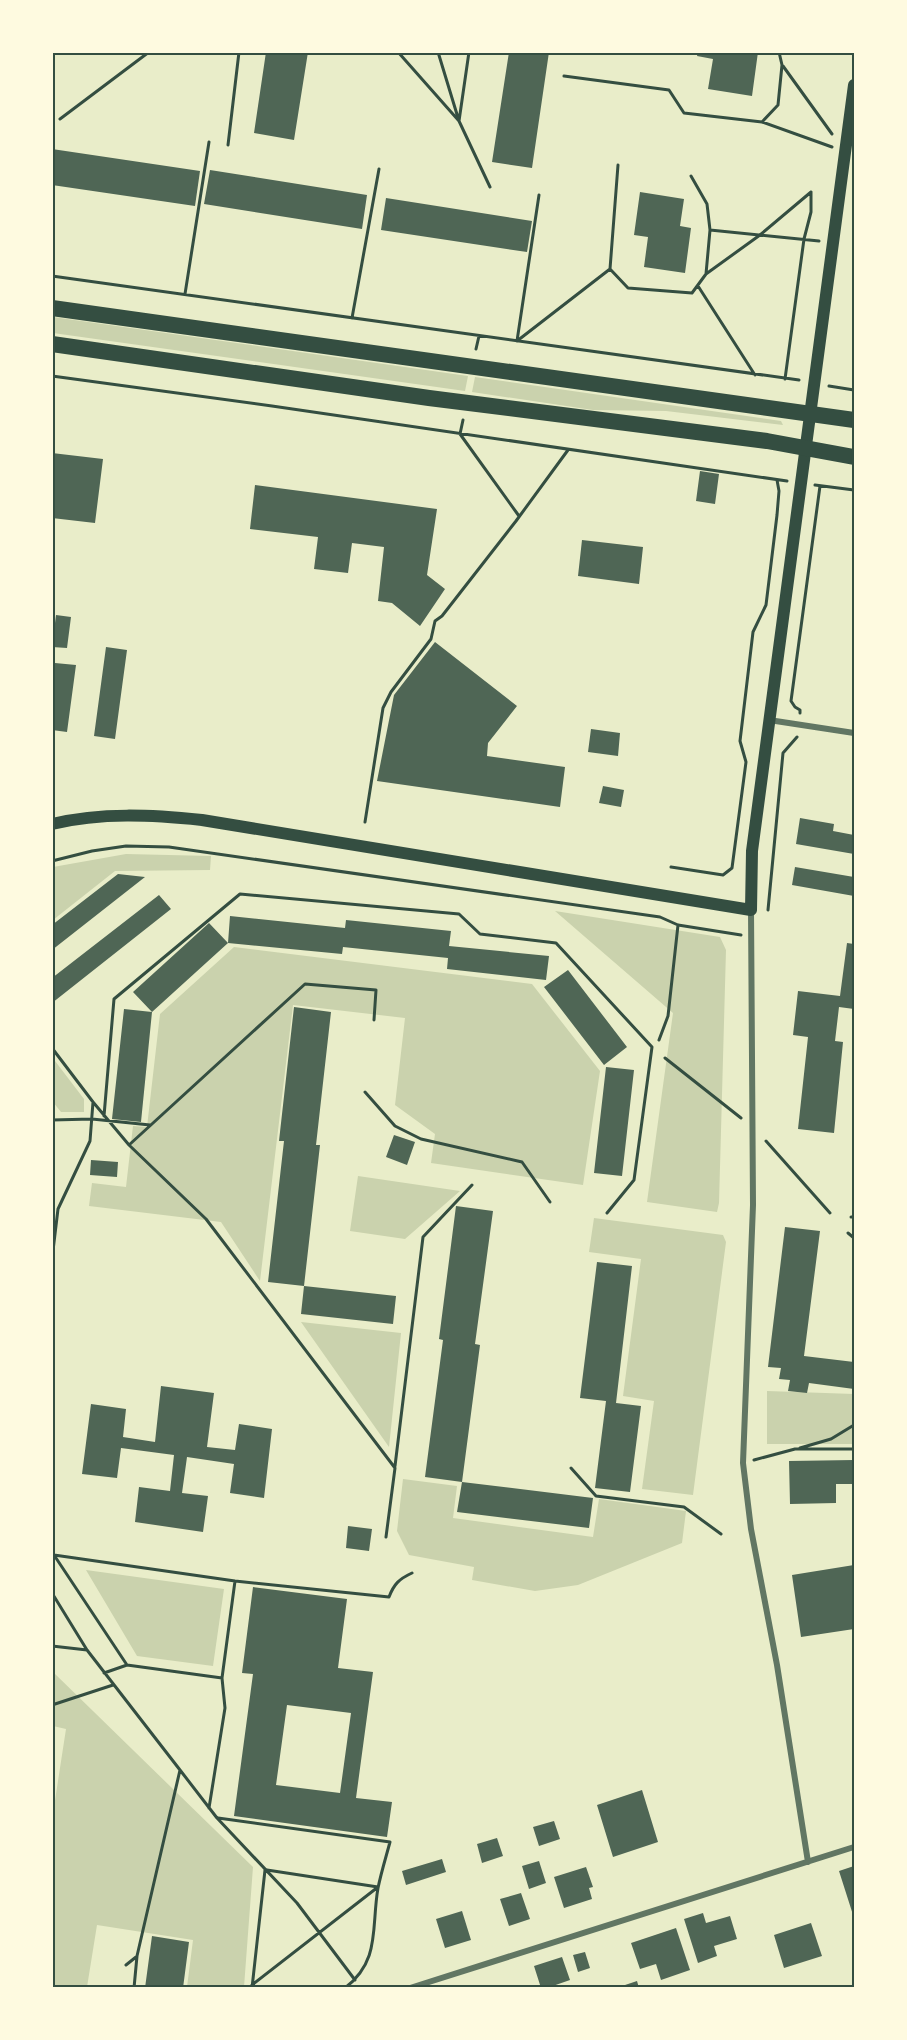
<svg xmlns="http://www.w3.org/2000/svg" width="907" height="2040" font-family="'Asap Condensed',sans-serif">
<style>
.green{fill:#cad2ad}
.building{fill:#4f6655;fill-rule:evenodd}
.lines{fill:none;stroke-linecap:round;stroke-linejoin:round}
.path{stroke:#344e41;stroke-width:3}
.minor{stroke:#617663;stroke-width:6}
.secondary{stroke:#344e41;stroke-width:12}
.trunk{stroke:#344e41;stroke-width:16}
.neatline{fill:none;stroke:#344e41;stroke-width:2}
</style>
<rect width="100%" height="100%" fill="#e9edc9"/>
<path class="green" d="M 53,317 L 468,376 L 465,391 L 53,333 Z
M 475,377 L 781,421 L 783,425 L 666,411 L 593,410 L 472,392 Z
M 126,854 L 211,856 L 210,870 L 115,871 L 53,920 L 53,867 Z
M 555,911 L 720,937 L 726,950 L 719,1203 L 717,1212 L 647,1202 L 673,1013 Z
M 234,947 L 532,984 L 600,1071 L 583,1185 L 431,1163 L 435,1134 L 395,1105 L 405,1018 L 293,1005 L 260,1281 L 221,1222 L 89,1206 L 92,1183 L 126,1187 L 133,1126 L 147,1127 L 160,1014 Z
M 52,1057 L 84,1099 L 84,1112 L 61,1112 L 53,1102 Z
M 358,1176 L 460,1191 L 405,1239 L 350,1231 Z
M 594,1218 L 723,1235 L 726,1242 L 693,1495 L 642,1489 L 654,1401 L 623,1396 L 641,1259 L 589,1252 Z
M 301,1322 L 401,1333 L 389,1447 Z
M 767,1391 L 854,1394 L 854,1444 L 767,1444 Z
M 403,1479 L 457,1486 L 453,1518 L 593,1537 L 599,1499 L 686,1511 L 682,1543 L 578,1585 L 535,1591 L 472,1580 L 474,1567 L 409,1555 L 397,1531 Z
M 86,1570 L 224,1589 L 213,1666 L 137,1656 Z
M 53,1672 L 253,1867 L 244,1987 L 187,1987 L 193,1940 L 97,1925 L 87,1987 L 53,1987 L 52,1820 L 66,1729 L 53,1726 Z"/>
<path class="building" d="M 266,52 L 308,52 L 294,140 L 254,133 Z
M 509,52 L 549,52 L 532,168 L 492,162 Z
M 698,52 L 758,52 L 752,96 L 708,89 L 713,59 L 697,56 Z
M 52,149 L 200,171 L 195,206 L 52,185 Z
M 210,170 L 367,195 L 362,229 L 204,204 Z
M 640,192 L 684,199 L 680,226 L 691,228 L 685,273 L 644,267 L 648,237 L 634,235 Z
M 386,198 L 532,221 L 527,252 L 381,230 Z
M 52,453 L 103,459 L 95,523 L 52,518 Z
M 700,471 L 719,474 L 715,504 L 696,501 Z
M 255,485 L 437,509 L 427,575 L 445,589 L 420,626 L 392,603 L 378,601 L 384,547 L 352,543 L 348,573 L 314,569 L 318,537 L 250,529 Z
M 582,540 L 643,547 L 639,584 L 578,576 Z
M 56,615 L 71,617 L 67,648 L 52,647 Z
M 435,642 L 517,706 L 488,743 L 487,756 L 565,767 L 560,807 L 377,781 L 394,695 Z
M 106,647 L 127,650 L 115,739 L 94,736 Z
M 55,663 L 76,665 L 67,732 L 52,730 L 52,685 Z
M 591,729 L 620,733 L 618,756 L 588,752 Z
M 603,786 L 624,790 L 621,807 L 599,803 Z
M 800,818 L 834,824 L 833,831 L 854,835 L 854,854 L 796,844 Z
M 795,867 L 854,877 L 854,896 L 792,885 Z
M 118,874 L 145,877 L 52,950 L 52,925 Z
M 159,895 L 171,909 L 52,1003 L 52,978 Z
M 230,916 L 345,928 L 346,920 L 451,931 L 449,946 L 549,956 L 546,980 L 447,969 L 448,958 L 343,947 L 342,954 L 228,943 Z
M 209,923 L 228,943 L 152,1012 L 133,992 Z
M 847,943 L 854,944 L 854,1009 L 839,1007 L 835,1041 L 843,1042 L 834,1133 L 798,1129 L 808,1037 L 793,1035 L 798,991 L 840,996 Z
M 568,970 L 627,1047 L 604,1065 L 544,987 Z
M 294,1007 L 331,1012 L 316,1145 L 320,1145 L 304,1286 L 268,1282 L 284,1141 L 279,1141 Z
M 124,1009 L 152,1012 L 141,1122 L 112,1119 Z
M 606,1067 L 634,1070 L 622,1176 L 594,1173 Z
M 394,1135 L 415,1142 L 407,1165 L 386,1157 Z
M 91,1160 L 118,1162 L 117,1177 L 90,1175 Z
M 456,1206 L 493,1211 L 475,1344 L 480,1345 L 462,1482 L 593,1498 L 589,1528 L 457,1512 L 462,1482 L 425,1477 L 443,1340 L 439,1339 Z
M 785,1227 L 820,1231 L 804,1356 L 854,1362 L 854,1389 L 809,1383 L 807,1393 L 788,1391 L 790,1380 L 779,1379 L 781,1368 L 768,1367 Z
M 597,1262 L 632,1266 L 616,1403 L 641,1406 L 630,1492 L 595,1488 L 606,1401 L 580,1398 Z
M 304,1286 L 396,1296 L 393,1324 L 301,1314 Z
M 161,1386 L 214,1393 L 207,1447 L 235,1450 L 239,1424 L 272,1429 L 264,1498 L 230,1493 L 234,1464 L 187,1457 L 182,1493 L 208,1496 L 203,1532 L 135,1522 L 139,1487 L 170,1491 L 174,1455 L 121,1448 L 117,1478 L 82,1474 L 91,1404 L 126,1409 L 123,1437 L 155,1442 Z
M 854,1460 L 854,1484 L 836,1484 L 836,1503 L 790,1504 L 789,1461 Z
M 348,1526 L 372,1529 L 369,1551 L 346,1548 Z
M 854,1565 L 854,1629 L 801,1637 L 792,1575 Z
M 253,1587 L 347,1599 L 338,1668 L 373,1672 L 356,1798 L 392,1802 L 387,1837 L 234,1816 L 253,1674 L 242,1673 ZM 287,1705 L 351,1713 L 340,1793 L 276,1785 Z
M 642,1790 L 658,1842 L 613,1857 L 597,1805 Z
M 554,1821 L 560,1839 L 539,1846 L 533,1827 Z
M 497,1838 L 503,1856 L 482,1863 L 477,1844 Z
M 442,1859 L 446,1872 L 406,1885 L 402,1871 Z
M 539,1861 L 546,1883 L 529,1889 L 522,1866 Z
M 854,1866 L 854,1918 L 839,1871 Z
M 586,1867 L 593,1887 L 589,1888 L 592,1899 L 564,1908 L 554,1877 Z
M 521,1893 L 530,1919 L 509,1926 L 500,1899 Z
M 462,1911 L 471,1940 L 445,1948 L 436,1919 Z
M 703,1913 L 706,1923 L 730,1916 L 737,1939 L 714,1946 L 717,1956 L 698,1963 L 684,1919 Z
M 811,1923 L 822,1956 L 784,1968 L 774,1935 Z
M 676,1928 L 690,1970 L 661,1980 L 656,1964 L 640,1969 L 631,1943 Z
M 152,1936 L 189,1942 L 183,1988 L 145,1988 Z
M 585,1952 L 590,1968 L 578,1972 L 573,1955 Z
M 562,1957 L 570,1980 L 547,1988 L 541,1988 L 534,1966 Z
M 637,1981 L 639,1988 L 619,1988 L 619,1987 Z"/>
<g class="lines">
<path class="path" d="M 398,52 L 459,121 L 438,52
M 469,52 L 459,121 L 490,187
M 783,66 L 832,134
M 564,76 L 669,90 L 684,113 L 762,122 L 778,105 L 782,65 L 779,52
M 60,119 L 149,52
M 762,122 L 832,147
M 228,145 L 239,52
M 618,165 L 610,269 L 628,288 L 692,293 L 706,274 L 710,230 L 707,204 L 691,176
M 539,195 L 517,341 L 610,269
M 710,230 L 819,241
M 706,274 L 760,235 L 811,192
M 52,276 L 799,380
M 698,286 L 755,375
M 185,294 L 209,142
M 352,318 L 379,169
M 476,349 L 479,336
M 52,376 L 272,406 L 787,481
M 785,379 L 804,239 L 811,212 L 811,192
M 829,386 L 854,390
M 463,420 L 460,434 L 519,516
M 815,485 L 854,490
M 800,713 L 800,710 L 795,707 L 791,701 L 820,486
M 365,822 L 383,708 L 391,692 L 431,639 L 435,621 L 442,616 L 516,521 L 568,450
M 52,861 L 92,851 L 126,846 L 169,847 L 660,917 L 678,925 L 741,935
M 671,867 L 723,875 L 732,868 L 746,762 L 740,741 L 753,632 L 766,605 L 777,515 L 779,491 L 777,480
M 768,910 L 783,753 L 797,737
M 659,1040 L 668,1016 L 678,925
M 52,1048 L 93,1102 L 90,1141 L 58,1209 L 52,1259
M 665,1058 L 741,1118
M 365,1092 L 395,1126 L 421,1139 L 522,1162 L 550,1202
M 93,1102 L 129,1145 L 206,1219 L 395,1468 L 386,1537
M 104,1116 L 114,999 L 240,894 L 459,914 L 480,934 L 556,943 L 652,1047 L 634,1180 L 607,1213
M 52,1120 L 92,1119 L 150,1125
M 766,1141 L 830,1213
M 129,1145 L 305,984 L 376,990 L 374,1020
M 851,1217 L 854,1217
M 848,1233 L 854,1238
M 800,1448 L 831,1439 L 854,1425
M 754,1460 L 795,1449 L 854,1449
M 395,1466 L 423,1237 L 472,1185
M 571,1468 L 596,1496 L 684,1507 L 721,1534
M 52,1552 L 127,1665
M 54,1555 L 235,1581 L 389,1597 C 394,1584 399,1579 412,1573
M 52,1587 L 53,1556
M 52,1593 L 87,1650 L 180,1770 L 217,1818 L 297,1903 L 355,1980
M 52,1646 L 87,1650
M 104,1673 L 127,1665 L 222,1678
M 52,1705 L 113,1685
M 209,1808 L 225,1708 L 222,1678 L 235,1581
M 218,1818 L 390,1842 C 386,1857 381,1873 378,1888 C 371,1928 381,1960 345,1988
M 267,1870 L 378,1887
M 126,1965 L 136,1957
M 252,1985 L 378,1887
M 253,1985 L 266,1988
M 134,1988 L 137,1956 L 180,1770
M 252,1988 L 265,1870"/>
<path class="minor" d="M 769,720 L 854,733
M 751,910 L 753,1205 L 743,1463 L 751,1529 L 777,1665 L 808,1862
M 410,1988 L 854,1847"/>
<path class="secondary" d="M 52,824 C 102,812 152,815 202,820 L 751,910 L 752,851 L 854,85"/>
<path class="trunk" d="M 52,308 L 854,420
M 52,344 L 429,398 L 767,441 L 854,457"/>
</g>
<rect width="907" height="2040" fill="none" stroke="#fefae0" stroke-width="108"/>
<rect x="54" y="54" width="799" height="1932" class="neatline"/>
</svg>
